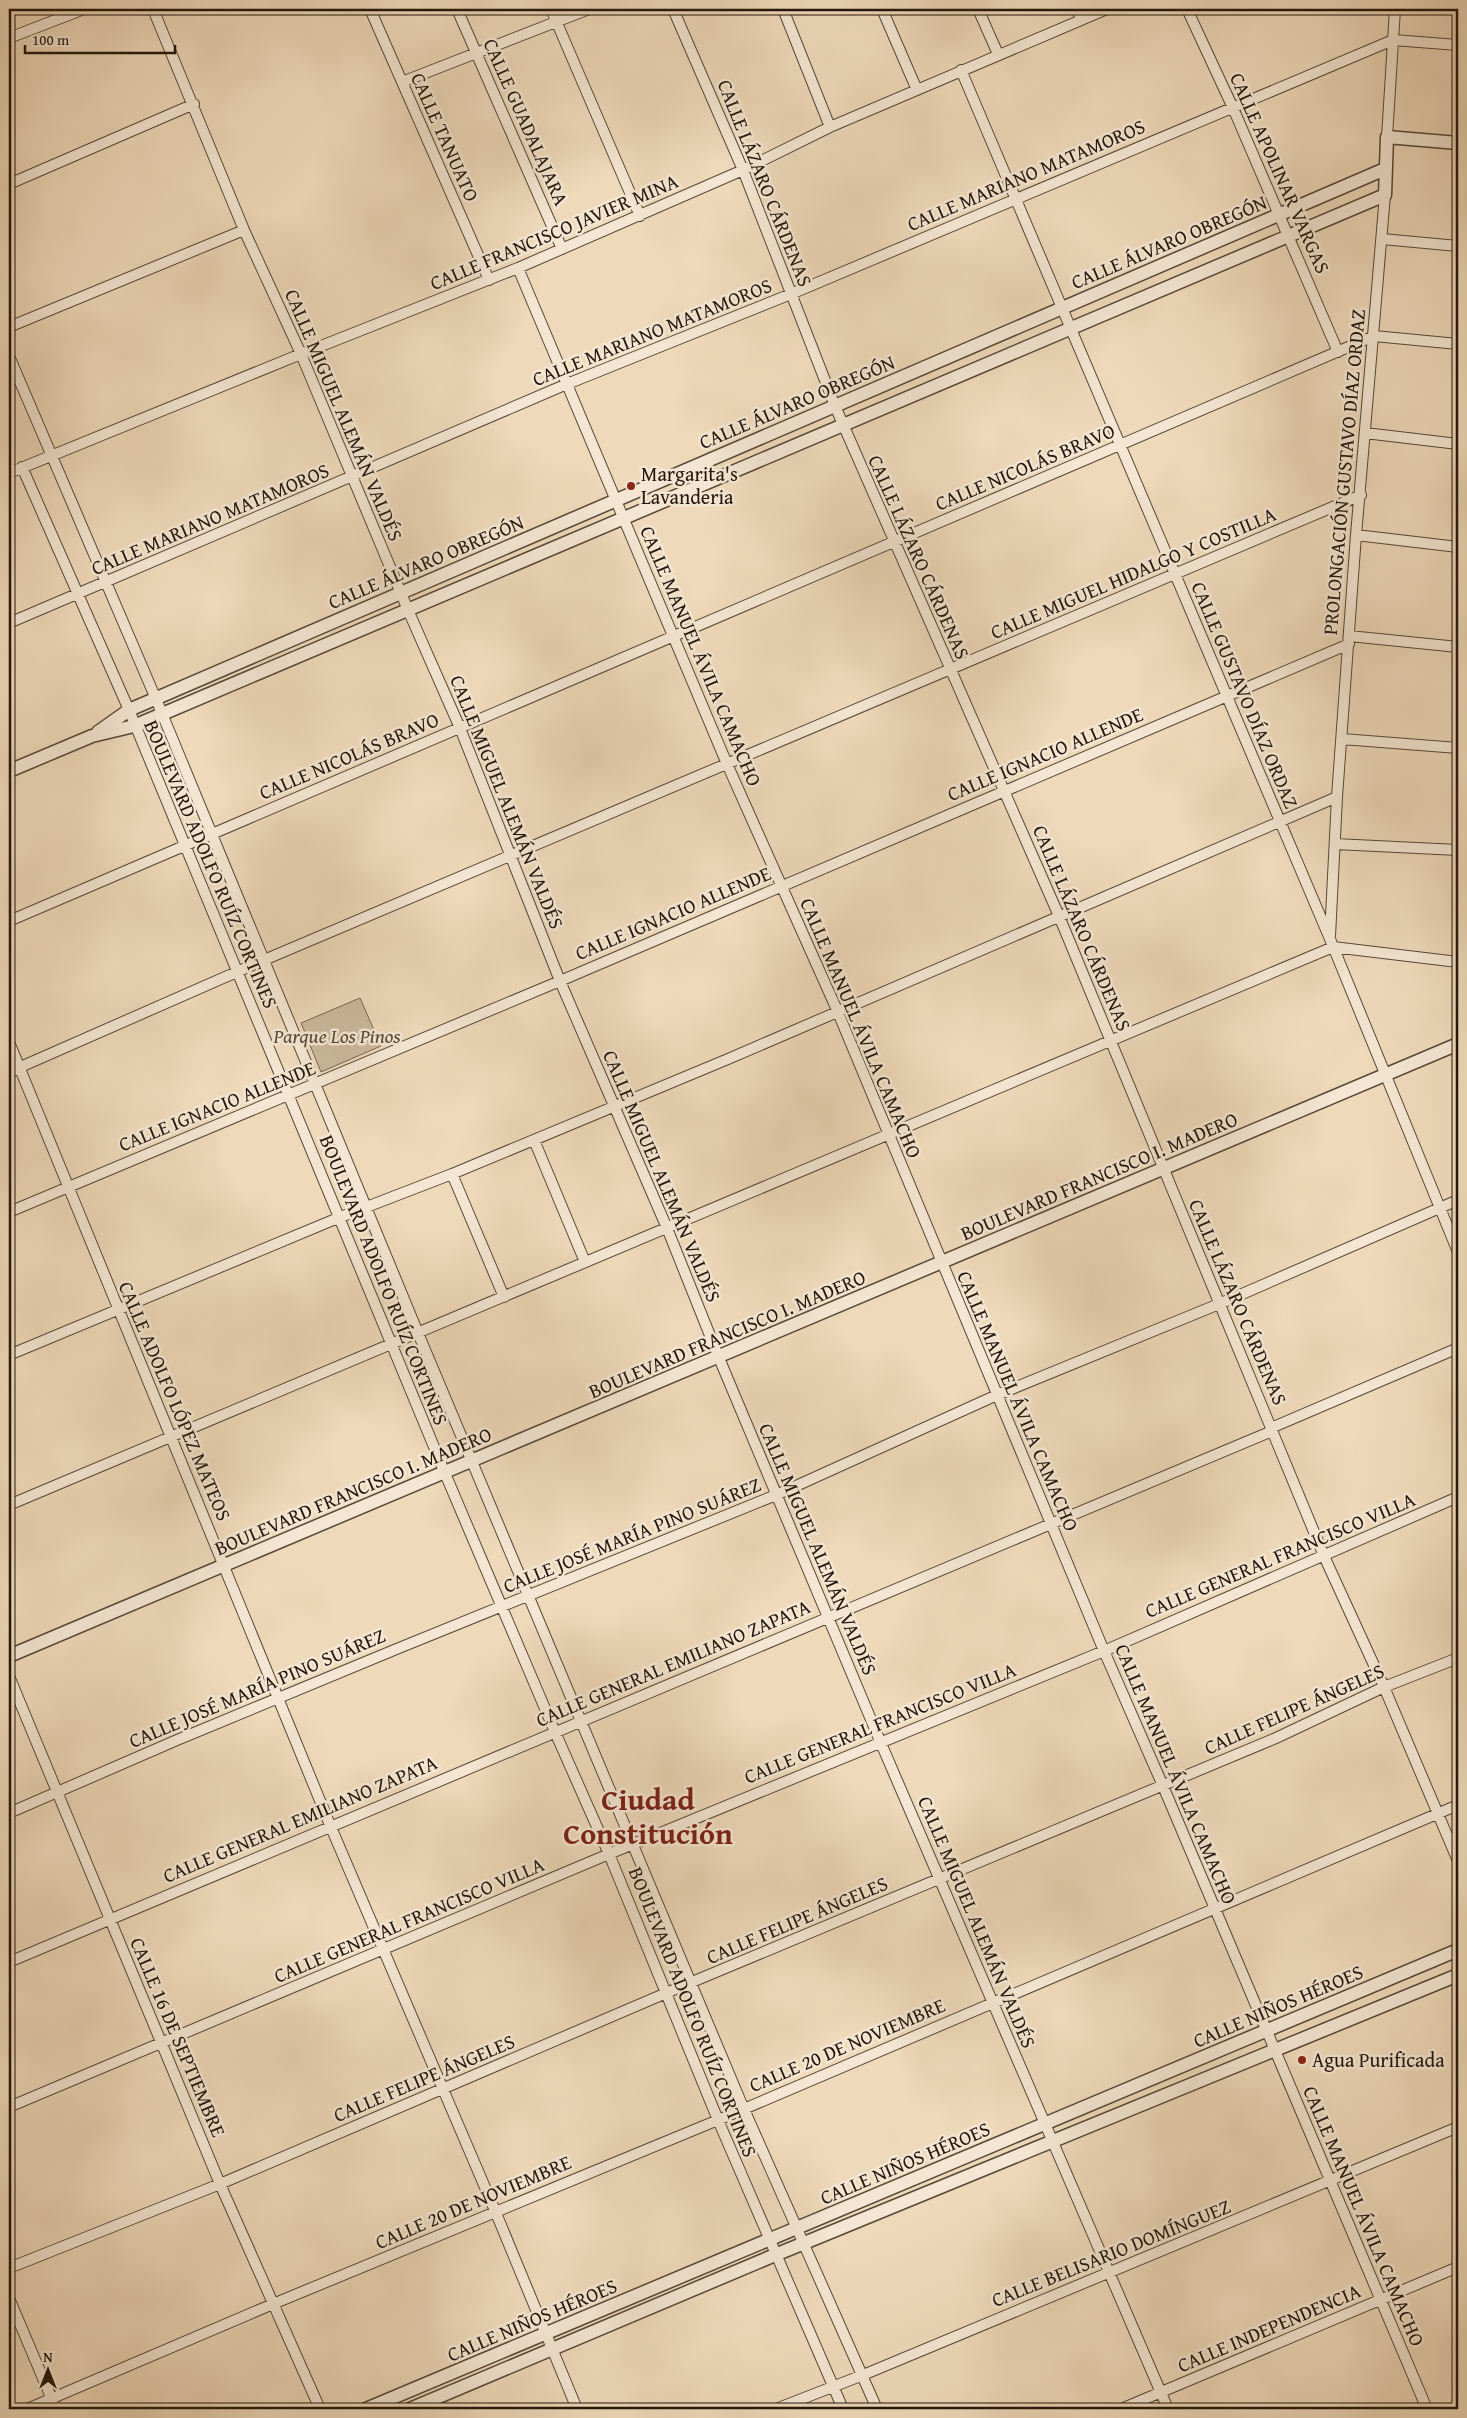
<svg xmlns="http://www.w3.org/2000/svg" width="1467" height="2418" font-family="'Gentium Book Plus',serif">
<style>
.green{fill:#cbb89c;stroke:#776754}
.lines{fill:none;stroke-linecap:round;stroke-linejoin:round}
.minor-casing{stroke:#564737;stroke-width:12}
.tertiary-casing{stroke:#564737;stroke-width:15}
.minor{stroke:#f4e6d2;stroke-width:10}
.tertiary{stroke:#f4e6d2;stroke-width:12}
.poi-dot{fill:#8f2418;stroke:#f4e6d2;stroke-width:2}
.labels{text-anchor:middle;stroke-width:5;stroke-linejoin:round;paint-order:stroke}
.street-label{font-size:20px;fill:#23160b;stroke:#f4e6d2}
.poi-label{font-size:20px;fill:#23160b;stroke:#f4e6d2;text-anchor:start}
.park-label{font-size:20px;font-style:italic;fill:#554736;stroke:#f4e6d2}
.town-label{font-size:30px;font-weight:bold;fill:#7a1f14;stroke:#f4e6d2}
</style>
<rect width="100%" height="100%" fill="#eed9ba"/>
<filter id="stains"><feTurbulence type="fractalNoise" baseFrequency=".004" numOctaves="4"/><feColorMatrix values="0 0 0 0 .2 0 0 0 0 .09 0 0 0 0 .02 0 0 0 .5 -.17"/></filter>
<radialGradient id="worn" r=".72"><stop offset=".6" stop-color="#630" stop-opacity="0"/><stop offset="1" stop-color="#630" stop-opacity=".3"/></radialGradient>
<path class="green" d="M 360,998 L 381,1046 L 321,1072 L 301,1023 Z"/>
<g class="lines">
<defs>
<path id="minor" d="M 153,9 L 244,230 L 301,354 L 408,610 L 460,728 L 560,981 L 667,1228 L 719,1358 L 880,1741 L 1168,2409
M 370,9 L 489,280
M 457,9 L 562,249
M 551,9 L 640,216
M 673,9 L 743,170 L 835,406 L 1059,916 L 1324,1556 L 1384,1687 L 1458,1861
M 783,9 L 830,127
M 882,9 L 917,90
M 978,9 L 998,54
M 1077,9 L 1081,19
M 1187,9 L 1233,108 L 1338,352
M 9,38 L 84,9
M 961,70 L 1330,939 L 1458,1252
M 402,82 L 589,9
M 1387,137 L 1395,9
M 9,184 L 194,104
M 1382,239 L 1458,246
M 518,268 L 727,764 L 837,1010 L 1104,1651 L 1163,1786 L 1427,2409
M 9,327 L 244,230
M 9,356 L 156,699 L 418,1333 L 743,2107 L 877,2409
M 1365,433 L 1458,444
M 22,467 L 129,710 L 444,1471 L 555,1732 L 609,1854 L 718,2120 L 843,2409
M 9,473 L 301,354 L 518,268 L 743,170 L 830,127 L 1107,9
M 1356,535 L 1458,547
M 9,623 L 567,384 L 791,294 L 1393,40 L 1458,45
M 1349,636 L 1458,647
M 1342,739 L 1458,748
M 1335,844 L 1458,850
M 9,921 L 1374,336 L 1458,344
M 1330,936 L 1337,797 L 1356,535 L 1385,195
M 9,1042 L 330,1825 L 496,2213 L 577,2409
M 9,1072 L 264,960 L 1361,495
M 534,1140 L 585,1262
M 452,1174 L 504,1297
M 9,1212 L 560,981 L 1349,644
M 9,1355 L 338,1218 L 452,1174 L 728,1059 L 1337,797
M 9,1505 L 1333,947 L 1458,962
M 9,1676 L 220,2184 L 320,2409
M 9,1813 L 177,1740 L 399,1648 L 776,1495 L 997,1395 L 1219,1304 L 1458,1200
M 9,1962 L 1272,1431 L 1271,1428 L 1458,1348
M 9,2107 L 609,1854 L 1104,1651 L 1458,1497
M 9,2268 L 220,2184 L 692,1982 L 1276,1738 L 1384,1687 L 1458,1658
M 9,2298 L 56,2409
M 27,2409 L 273,2304 L 718,2120 L 1458,1805
M 776,2409 L 863,2375 L 1458,2127
M 1121,2409 L 1458,2267"/>
<path id="tertiary" d="M 98,732 L 129,710 L 1385,169
M 9,771 L 92,736 L 134,726 L 1385,195 L 1387,137 L 1458,143
M 9,1656 L 1458,1044
M 366,2409 L 1458,1950
M 410,2409 L 775,2255 L 1458,1975"/>
</defs>
<use href="#minor" class="minor-casing"/>
<use href="#tertiary" class="tertiary-casing"/>
<use href="#minor" class="minor"/>
<use href="#tertiary" class="tertiary"/>
</g>
<g class="poi-dot">
<circle cx="631" cy="486" r="5"/>
<circle cx="1302" cy="2060" r="5"/>
</g>
<g class="labels">
<g class="street-label">
<text transform="translate(526 122) rotate(66)" y="7">CALLE GUADALAJARA</text>
<text transform="translate(445 137) rotate(66)" y="7">CALLE TANUATO</text>
<text transform="translate(1280 173) rotate(66)" y="7">CALLE APOLINAR VARGAS</text>
<text transform="translate(1026 175) rotate(-23)" y="7">CALLE MARIANO MATAMOROS</text>
<text transform="translate(765 183) rotate(68)" y="7">CALLE LÁZARO CÁRDENAS</text>
<text transform="translate(554 232) rotate(-23)" y="7">CALLE FRANCISCO JAVIER MINA</text>
<text transform="translate(1169 242) rotate(-23)" y="7">CALLE ÁLVARO OBREGÓN</text>
<text transform="translate(652 332) rotate(-22)" y="7">CALLE MARIANO MATAMOROS</text>
<text transform="translate(797 402) rotate(-23)" y="7">CALLE ÁLVARO OBREGÓN</text>
<text transform="translate(344 415) rotate(67)" y="7">CALLE MIGUEL ALEMÁN VALDÉS</text>
<text transform="translate(1025 467) rotate(-23)" y="7">CALLE NICOLÁS BRAVO</text>
<text transform="translate(1344 472) rotate(-85)" y="7">PROLONGACIÓN GUSTAVO DÍAZ ORDAZ</text>
<text transform="translate(210 519) rotate(-23)" y="7">CALLE MARIANO MATAMOROS</text>
<text transform="translate(919 557) rotate(66)" y="7">CALLE LÁZARO CÁRDENAS</text>
<text transform="translate(426 562) rotate(-23)" y="7">CALLE ÁLVARO OBREGÓN</text>
<text transform="translate(1133 573) rotate(-23)" y="7">CALLE MIGUEL HIDALGO Y COSTILLA</text>
<text transform="translate(701 656) rotate(67)" y="7">CALLE MANUEL ÁVILA CAMACHO</text>
<text transform="translate(1245 695) rotate(67)" y="7">CALLE GUSTAVO DÍAZ ORDAZ</text>
<text transform="translate(1045 754) rotate(-23)" y="7">CALLE IGNACIO ALLENDE</text>
<text transform="translate(349 756) rotate(-23)" y="7">CALLE NICOLÁS BRAVO</text>
<text transform="translate(507 802) rotate(68)" y="7">CALLE MIGUEL ALEMÁN VALDÉS</text>
<text transform="translate(211 864) rotate(67)" y="7">BOULEVARD ADOLFO RUÍZ CORTINES</text>
<text transform="translate(673 913) rotate(-23)" y="7">CALLE IGNACIO ALLENDE</text>
<text transform="translate(1082 928) rotate(67)" y="7">CALLE LÁZARO CÁRDENAS</text>
<text transform="translate(861 1028) rotate(67)" y="7">CALLE MANUEL ÁVILA CAMACHO</text>
<text transform="translate(217 1106) rotate(-22)" y="7">CALLE IGNACIO ALLENDE</text>
<text transform="translate(662 1176) rotate(67)" y="7">CALLE MIGUEL ALEMÁN VALDÉS</text>
<text transform="translate(1099 1176) rotate(-23)" y="7">BOULEVARD FRANCISCO I. MADERO</text>
<text transform="translate(384 1280) rotate(68)" y="7">BOULEVARD ADOLFO RUÍZ CORTINES</text>
<text transform="translate(1238 1302) rotate(67)" y="7">CALLE LÁZARO CÁRDENAS</text>
<text transform="translate(727 1334) rotate(-23)" y="7">BOULEVARD FRANCISCO I. MADERO</text>
<text transform="translate(175 1401) rotate(67)" y="7">CALLE ADOLFO LÓPEZ MATEOS</text>
<text transform="translate(1018 1401) rotate(67)" y="7">CALLE MANUEL ÁVILA CAMACHO</text>
<text transform="translate(353 1491) rotate(-23)" y="7">BOULEVARD FRANCISCO I. MADERO</text>
<text transform="translate(632 1535) rotate(-22)" y="7">CALLE JOSÉ MARÍA PINO SUÁREZ</text>
<text transform="translate(818 1549) rotate(67)" y="7">CALLE MIGUEL ALEMÁN VALDÉS</text>
<text transform="translate(1280 1555) rotate(-23)" y="7">CALLE GENERAL FRANCISCO VILLA</text>
<text transform="translate(673 1663) rotate(-23)" y="7">CALLE GENERAL EMILIANO ZAPATA</text>
<text transform="translate(257 1688) rotate(-23)" y="7">CALLE JOSÉ MARÍA PINO SUÁREZ</text>
<text transform="translate(1294 1709) rotate(-24)" y="7">CALLE FELIPE ÁNGELES</text>
<text transform="translate(880 1723) rotate(-22)" y="7">CALLE GENERAL FRANCISCO VILLA</text>
<text transform="translate(1176 1774) rotate(67)" y="7">CALLE MANUEL ÁVILA CAMACHO</text>
<text transform="translate(300 1819) rotate(-23)" y="7">CALLE GENERAL EMILIANO ZAPATA</text>
<text transform="translate(409 1920) rotate(-23)" y="7">CALLE GENERAL FRANCISCO VILLA</text>
<text transform="translate(797 1920) rotate(-23)" y="7">CALLE FELIPE ÁNGELES</text>
<text transform="translate(977 1922) rotate(67)" y="7">CALLE MIGUEL ALEMÁN VALDÉS</text>
<text transform="translate(1278 2006) rotate(-23)" y="7">CALLE NIÑOS HÉROES</text>
<text transform="translate(693 2012) rotate(68)" y="7">BOULEVARD ADOLFO RUÍZ CORTINES</text>
<text transform="translate(178 2037) rotate(67)" y="7">CALLE 16 DE SEPTIEMBRE</text>
<text transform="translate(847 2045) rotate(-23)" y="7">CALLE 20 DE NOVIEMBRE</text>
<text transform="translate(424 2078) rotate(-23)" y="7">CALLE FELIPE ÁNGELES</text>
<text transform="translate(905 2163) rotate(-23)" y="7">CALLE NIÑOS HÉROES</text>
<text transform="translate(473 2202) rotate(-23)" y="7">CALLE 20 DE NOVIEMBRE</text>
<text transform="translate(1364 2216) rotate(67)" y="7">CALLE MANUEL ÁVILA CAMACHO</text>
<text transform="translate(1111 2253) rotate(-22)" y="7">CALLE BELISARIO DOMÍNGUEZ</text>
<text transform="translate(532 2320) rotate(-23)" y="7">CALLE NIÑOS HÉROES</text>
<text transform="translate(1269 2328) rotate(-23)" y="7">CALLE INDEPENDENCIA</text>
</g>
<g class="poi-label">
<text x="641" y="481">Margarita's<tspan x="641" dy="23">Lavanderia</tspan></text>
<text x="1312" y="2067">Agua Purificada</text>
</g>
<g class="park-label">
<text x="337" y="1043">Parque Los Pinos</text>
</g>
<g class="town-label">
<text x="648" y="1810">Ciudad<tspan x="648" dy="34">Constitución</tspan></text>
</g>
</g>
<rect width="1467" height="2418" fill="none" stroke="#eed9ba" stroke-width="30"/>
<rect x="10" y="10" width="1447" height="2398" fill="none" stroke="#23160b" stroke-width="2.5"/>
<rect x="15" y="15" width="1437" height="2388" fill="none" stroke="#23160b"/>
<g transform="translate(48 2370)" stroke="#f4e6d2" stroke-width="4" paint-order="stroke">
<path d="M0-4L9 19L0 12L-9 19Z" fill="#23160b"/>
<text y="-8" font-size="14" font-weight="bold" text-anchor="middle" fill="#23160b">N</text>
</g>
<path d="M25 45v8h150v-8" fill="none" stroke="#23160b" stroke-width="2.5"/>
<text x="32" y="45" font-size="15" fill="#23160b" stroke="#f4e6d2" stroke-width="4" paint-order="stroke">100 m</text>
<rect width="100%" height="100%" filter="url(#stains)"/>
<rect width="100%" height="100%" fill="url(#worn)"/>
</svg>
